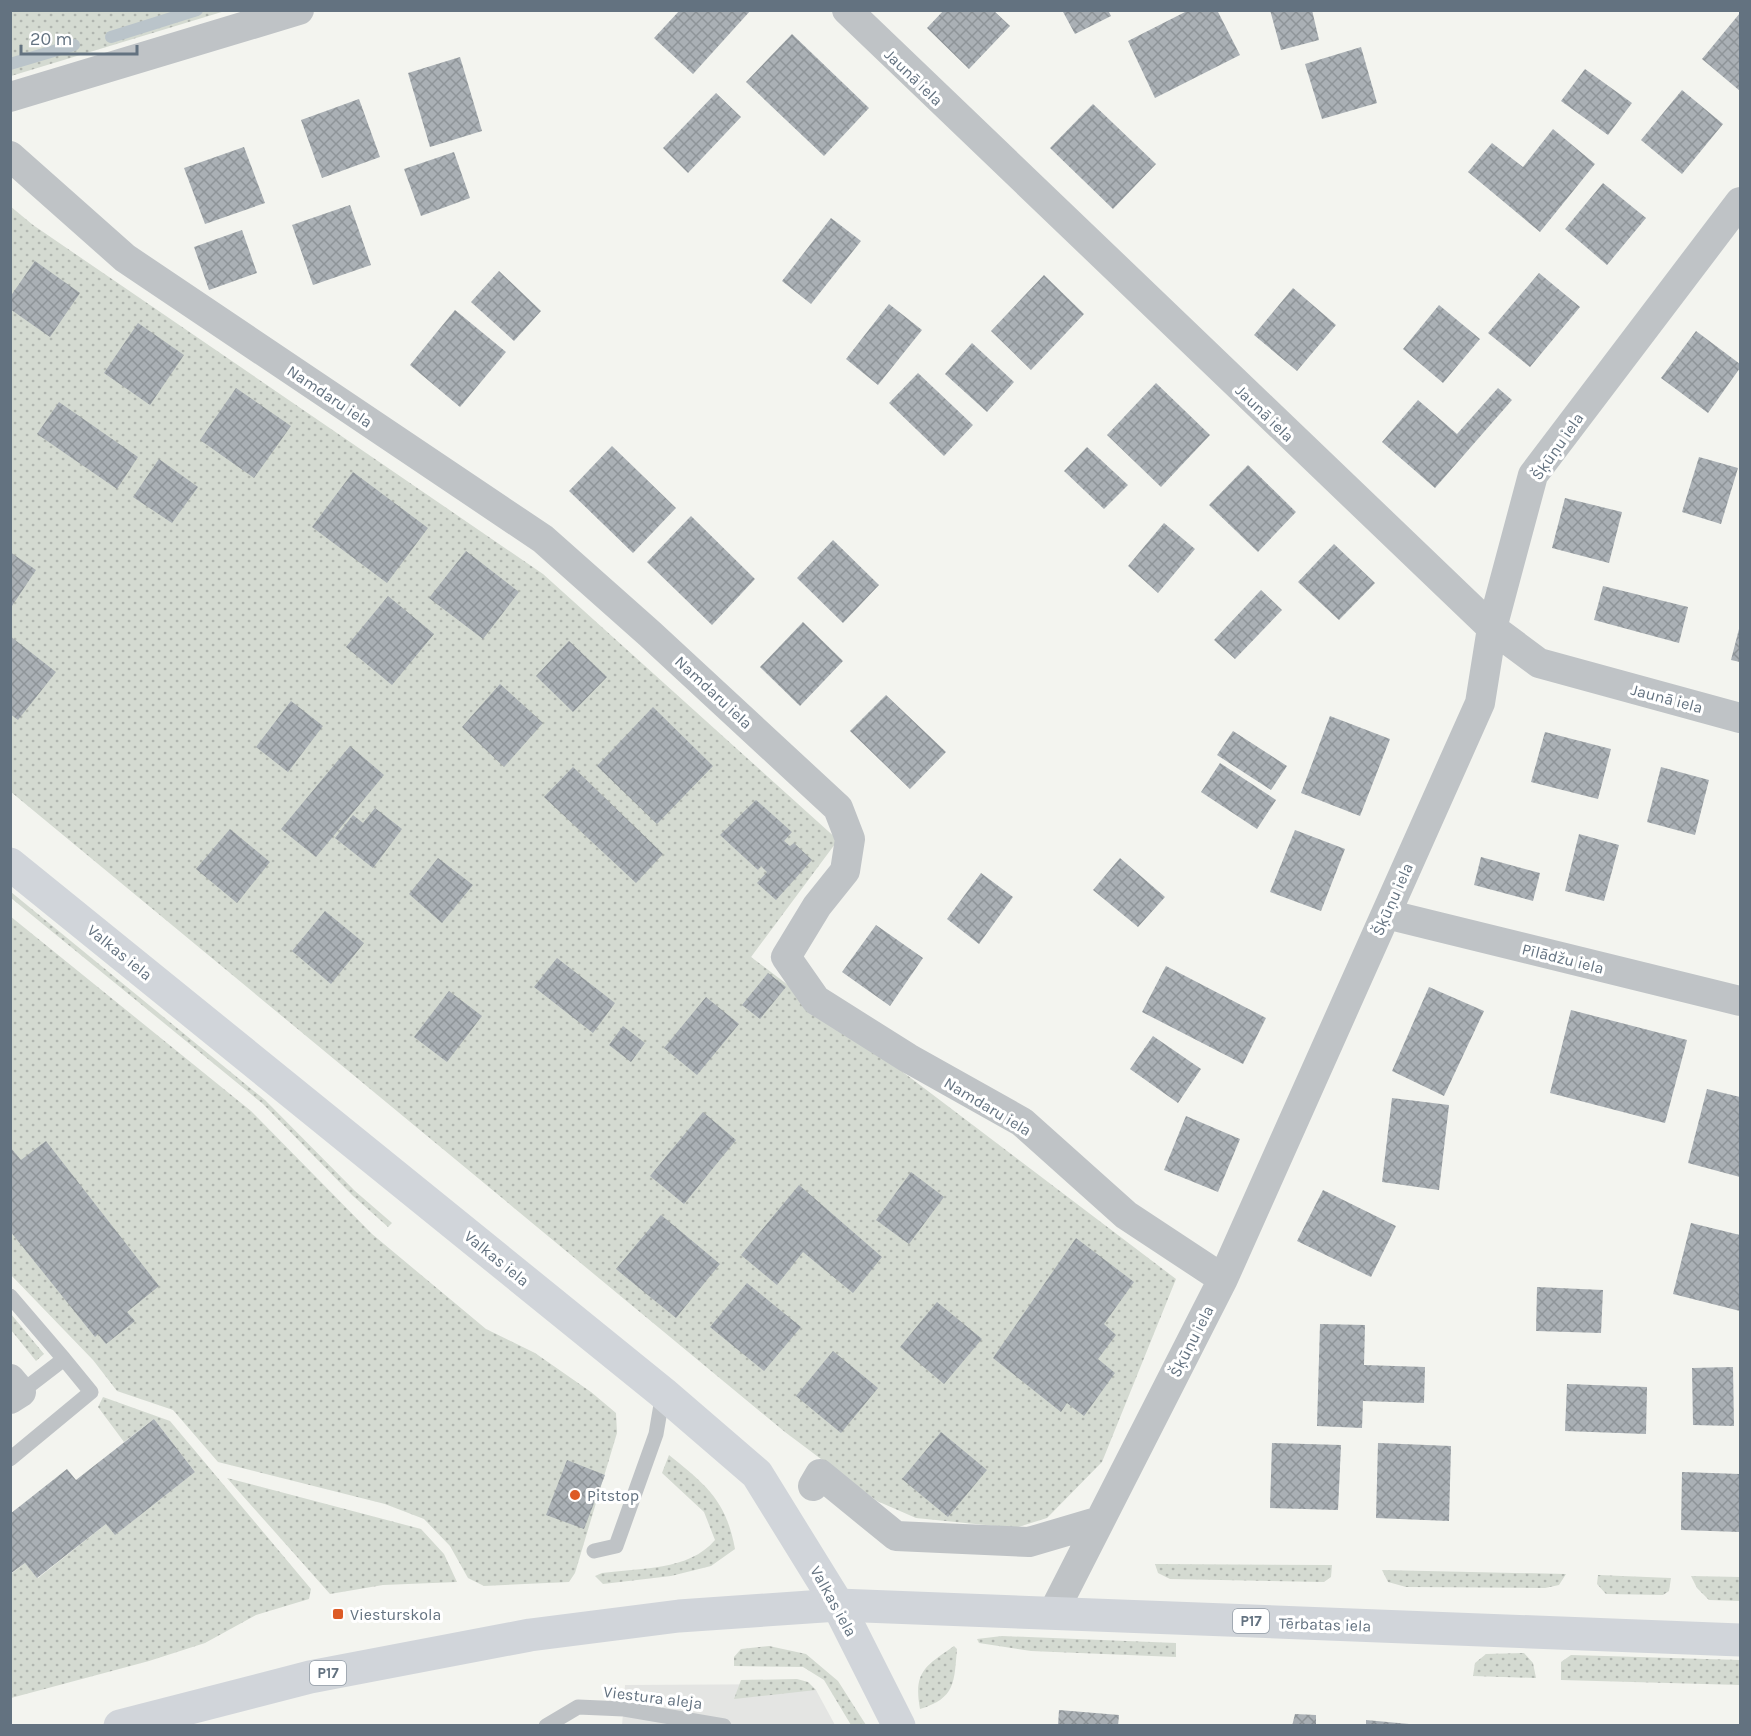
<svg xmlns="http://www.w3.org/2000/svg" width="1751" height="1736" font-family="Karla,sans-serif">
<style>
.built{fill:#e4e5e3}
.grass{fill:url(#grass-dots)}
.lines{fill:none;stroke-linecap:round;stroke-linejoin:round}
.stream{stroke:#bac4ca;stroke-width:12}
.building{fill:url(#building-cross-hatch)}
.lane{stroke:#bfc3c6;stroke-width:15}
.street{stroke:#bfc3c6;stroke-width:30}
.secondary{stroke:#d1d5da;stroke-width:33}
.primary{stroke:#d1d5da;stroke-width:33}
.poi-dot{fill:#dd5b26;stroke:#fff;stroke-width:2}
.labels{text-anchor:middle;stroke-width:6;stroke-linejoin:round;paint-order:stroke}
.shield{fill:#fff;stroke:#929ca6;stroke-width:1.5}
.shield-label{font-size:15px;font-weight:bold;fill:#637280}
.street-label{font-size:16px;fill:#637280;stroke:#fff}
.poi-label{font-size:16px;fill:#637280;stroke:#fff;text-anchor:start}
</style>
<defs>
<pattern id="grass-dots" width="8" height="8" patternUnits="userSpaceOnUse" patternTransform="scale(1.5)"><rect width="8" height="8" fill="#d4dad1"/><path d="M2 2h.1M6 6h.1" fill="none" stroke="#b0b5af" stroke-width="1.8" stroke-linecap="round"/></pattern>
<pattern id="building-cross-hatch" width="8" height="8" patternUnits="userSpaceOnUse" patternTransform="scale(1.5)"><rect width="8" height="8" fill="#aab0b5"/><path d="M0 0l8 8M0 8l8-8" fill="none" stroke="#8e9498"/></pattern>
</defs>
<rect width="100%" height="100%" fill="#f3f4ef"/>
<path class="built" d="M 794,1684 L 816,1690 L 835,1725 L 622,1726 L 625,1685 Z"/>
<path class="grass" d="M 11,10 L 225,10 L 225,11 L 11,76 Z
M 10,206 L 33,225 L 543,574 L 838,840 L 751,957 L 1176,1279 L 1102,1462 L 1047,1518 L 1015,1528 L 916,1518 L 877,1501 L 785,1432 L 11,792 Z
M 11,892 L 265,1100 L 355,1191 L 392,1223 L 388,1227 L 352,1195 L 263,1104 L 11,898 Z
M 10,916 L 251,1111 L 372,1234 L 486,1329 L 535,1353 L 591,1392 L 616,1413 L 617,1433 L 575,1573 L 569,1582 L 484,1586 L 468,1578 L 450,1546 L 424,1519 L 385,1504 L 218,1462 L 173,1410 L 117,1391 L 93,1360 L 11,1275 Z
M 11,1314 L 44,1354 L 36,1361 L 11,1330 Z
M 103,1397 L 170,1421 L 311,1589 L 309,1599 L 256,1615 L 205,1643 L 149,1661 L 11,1698 L 11,1574 L 25,1563 L 38,1578 L 106,1524 L 116,1534 L 195,1472 L 154,1419 L 124,1442 L 98,1407 Z
M 669,1455 C 706,1485 726,1500 735,1549 L 711,1566 L 671,1576 L 603,1584 L 595,1576 L 602,1573 C 639,1568 689,1571 715,1540 L 704,1512 L 662,1473 Z
M 227,1478 L 421,1529 L 444,1554 L 457,1582 L 383,1585 L 330,1594 Z
M 1155,1564 L 1332,1565 L 1331,1577 L 1324,1582 L 1170,1579 L 1158,1573 Z
M 1382,1570 L 1566,1574 L 1559,1585 L 1545,1588 L 1406,1587 L 1388,1582 Z
M 1598,1575 L 1671,1578 L 1669,1591 L 1663,1595 L 1606,1594 L 1597,1584 Z
M 1691,1576 L 1740,1577 L 1740,1601 L 1709,1600 L 1697,1588 Z
M 1002,1636 L 1176,1643 L 1176,1657 L 1031,1651 L 979,1643 L 977,1639 Z
M 769,1646 L 806,1654 L 838,1681 L 866,1725 L 851,1725 L 824,1680 L 803,1667 L 734,1666 L 734,1657 L 741,1649 Z
M 954,1646 L 957,1649 C 954,1682 956,1698 920,1709 C 913,1671 926,1666 954,1646 Z
M 1524,1653 L 1533,1663 L 1536,1678 L 1473,1676 L 1475,1663 L 1486,1654 Z
M 1571,1655 L 1740,1660 L 1740,1685 L 1561,1680 L 1561,1662 Z
M 797,1679 L 808,1682 L 816,1690 L 734,1699 L 741,1680 Z"/>
<g class="lines">
<path class="stream" d="M 111,37 L 197,10
M 10,64 L 74,45"/>
</g>
<path class="building" d="M 680,10 L 751,10 L 693,74 L 654,38 Z
M 944,10 L 993,10 L 1010,26 L 969,69 L 927,28 Z
M 1062,10 L 1108,10 L 1111,16 L 1075,34 Z
M 1189,10 L 1217,10 L 1240,55 L 1155,98 L 1128,41 Z
M 1270,10 L 1312,10 L 1319,40 L 1281,50 Z
M 1740,13 L 1740,91 L 1702,59 Z
M 792,34 L 869,108 L 824,156 L 746,82 Z
M 1361,47 L 1377,103 L 1322,119 L 1305,64 Z
M 460,57 L 482,131 L 430,147 L 408,73 Z
M 1585,69 L 1632,103 L 1608,135 L 1561,101 Z
M 1682,90 L 1723,124 L 1682,174 L 1641,140 Z
M 716,93 L 741,117 L 688,173 L 663,148 Z
M 359,99 L 380,157 L 322,178 L 301,120 Z
M 1093,104 L 1156,164 L 1113,209 L 1050,148 Z
M 1553,129 L 1595,164 L 1540,232 L 1468,172 L 1492,143 L 1523,167 Z
M 244,147 L 265,203 L 205,224 L 184,168 Z
M 454,152 L 470,198 L 421,216 L 404,169 Z
M 1603,183 L 1646,218 L 1607,265 L 1565,229 Z
M 350,205 L 371,265 L 313,285 L 292,225 Z
M 831,218 L 861,241 L 811,304 L 782,281 Z
M 242,230 L 257,273 L 209,290 L 194,247 Z
M 35,261 L 80,293 L 50,337 L 10,309 L 10,297 Z
M 499,271 L 541,311 L 514,341 L 471,302 Z
M 1539,273 L 1580,307 L 1530,367 L 1488,333 Z
M 1044,275 L 1084,314 L 1031,370 L 991,331 Z
M 1293,288 L 1336,325 L 1297,371 L 1254,335 Z
M 889,304 L 922,330 L 878,385 L 846,359 Z
M 1439,305 L 1480,339 L 1443,383 L 1403,349 Z
M 455,310 L 506,352 L 460,407 L 410,365 Z
M 138,323 L 184,355 L 150,405 L 104,373 Z
M 1696,331 L 1740,364 L 1740,368 L 1708,413 L 1661,378 Z
M 972,343 L 1014,382 L 987,412 L 945,374 Z
M 918,373 L 973,425 L 944,456 L 889,403 Z
M 1156,383 L 1210,435 L 1161,487 L 1107,435 Z
M 236,388 L 291,426 L 254,478 L 200,440 Z
M 1498,388 L 1512,400 L 1435,488 L 1382,442 L 1418,400 L 1457,434 Z
M 59,402 L 138,457 L 117,489 L 37,434 Z
M 612,446 L 676,508 L 633,553 L 569,491 Z
M 1087,447 L 1128,485 L 1104,509 L 1064,471 Z
M 1699,457 L 1738,468 L 1721,524 L 1682,512 Z
M 159,459 L 198,487 L 172,523 L 133,497 Z
M 1248,465 L 1296,512 L 1258,552 L 1209,505 Z
M 353,472 L 428,528 L 387,583 L 312,527 Z
M 1565,498 L 1622,512 L 1609,563 L 1552,548 Z
M 691,516 L 755,579 L 712,625 L 647,562 Z
M 1164,523 L 1195,549 L 1158,593 L 1128,566 Z
M 833,540 L 879,585 L 843,623 L 797,578 Z
M 1334,544 L 1375,583 L 1339,620 L 1298,582 Z
M 466,551 L 519,592 L 483,639 L 429,598 Z
M 10,552 L 36,570 L 10,609 Z
M 1603,586 L 1688,607 L 1679,643 L 1594,620 Z
M 1261,590 L 1282,610 L 1235,659 L 1214,640 Z
M 388,596 L 434,634 L 392,685 L 346,647 Z
M 803,622 L 843,661 L 800,706 L 760,667 Z
M 1740,625 L 1740,662 L 1731,660 Z
M 10,636 L 56,672 L 18,720 L 10,714 Z
M 569,641 L 607,677 L 573,712 L 536,676 Z
M 500,684 L 543,723 L 504,767 L 462,727 Z
M 886,695 L 946,752 L 910,789 L 850,731 Z
M 291,701 L 323,726 L 288,772 L 256,747 Z
M 653,707 L 713,766 L 657,824 L 597,766 Z
M 1330,716 L 1390,739 L 1360,816 L 1301,793 Z
M 1233,731 L 1287,766 L 1271,790 L 1217,755 Z
M 1545,732 L 1611,749 L 1598,799 L 1531,782 Z
M 350,746 L 384,775 L 316,857 L 281,829 Z
M 1220,763 L 1276,800 L 1257,829 L 1201,792 Z
M 573,767 L 663,854 L 636,883 L 544,797 Z
M 1661,767 L 1709,780 L 1695,835 L 1647,822 Z
M 756,800 L 792,832 L 784,841 L 790,846 L 794,843 L 812,860 L 776,900 L 757,883 L 767,872 L 761,866 L 758,870 L 720,835 Z
M 375,808 L 402,829 L 373,868 L 335,838 L 353,815 L 363,823 Z
M 230,829 L 270,862 L 237,903 L 196,869 Z
M 1295,830 L 1345,849 L 1321,911 L 1270,892 Z
M 1579,834 L 1619,845 L 1604,901 L 1565,891 Z
M 1481,857 L 1540,873 L 1533,901 L 1474,885 Z
M 438,858 L 473,885 L 442,923 L 409,894 Z
M 1120,858 L 1165,897 L 1138,927 L 1093,890 Z
M 981,873 L 1013,897 L 979,944 L 947,919 Z
M 325,911 L 364,943 L 331,984 L 292,951 Z
M 876,925 L 923,958 L 890,1006 L 842,972 Z
M 557,958 L 615,1003 L 593,1033 L 534,987 Z
M 1166,966 L 1266,1018 L 1243,1064 L 1142,1012 Z
M 768,973 L 786,987 L 760,1019 L 742,1005 Z
M 1429,987 L 1484,1011 L 1444,1096 L 1392,1071 Z
M 449,991 L 482,1016 L 447,1062 L 414,1037 Z
M 706,997 L 739,1024 L 697,1075 L 664,1048 Z
M 1571,1010 L 1687,1040 L 1665,1123 L 1550,1093 Z
M 623,1026 L 645,1043 L 631,1062 L 609,1045 Z
M 1153,1036 L 1201,1069 L 1178,1103 L 1130,1069 Z
M 1707,1089 L 1740,1097 L 1740,1177 L 1688,1163 Z
M 1392,1098 L 1449,1105 L 1439,1190 L 1382,1182 Z
M 703,1112 L 736,1140 L 684,1204 L 650,1176 Z
M 1186,1116 L 1240,1139 L 1218,1192 L 1164,1170 Z
M 46,1141 L 159,1286 L 127,1312 L 135,1321 L 106,1344 L 98,1334 L 95,1337 L 10,1231 L 10,1147 L 21,1160 Z
M 911,1172 L 944,1197 L 909,1244 L 876,1220 Z
M 799,1185 L 882,1257 L 853,1293 L 803,1252 L 777,1285 L 741,1255 Z
M 1323,1190 L 1396,1226 L 1371,1277 L 1297,1241 Z
M 661,1215 L 720,1264 L 676,1318 L 616,1269 Z
M 1691,1223 L 1740,1235 L 1740,1311 L 1673,1294 Z
M 1076,1238 L 1134,1282 L 1104,1324 L 1116,1335 L 1098,1359 L 1115,1373 L 1084,1416 L 1067,1403 L 1061,1412 L 993,1358 Z
M 747,1283 L 801,1327 L 764,1371 L 710,1327 Z
M 1537,1287 L 1603,1290 L 1601,1333 L 1536,1331 Z
M 937,1302 L 982,1339 L 944,1384 L 900,1347 Z
M 1320,1324 L 1365,1325 L 1364,1365 L 1425,1367 L 1424,1403 L 1363,1401 L 1362,1428 L 1317,1426 Z
M 833,1351 L 878,1388 L 841,1433 L 796,1396 Z
M 1733,1367 L 1734,1426 L 1693,1425 L 1692,1368 Z
M 1567,1384 L 1647,1387 L 1646,1434 L 1565,1431 Z
M 154,1419 L 195,1472 L 115,1535 L 106,1524 L 37,1578 L 25,1563 L 10,1574 L 10,1514 L 67,1469 L 76,1480 Z
M 941,1432 L 987,1470 L 948,1517 L 902,1479 Z
M 1272,1443 L 1341,1445 L 1338,1510 L 1270,1508 Z
M 1378,1443 L 1451,1446 L 1449,1521 L 1376,1518 Z
M 567,1460 L 605,1475 L 584,1529 L 546,1515 Z
M 1682,1472 L 1740,1474 L 1740,1532 L 1681,1530 Z
M 1059,1710 L 1119,1715 L 1118,1726 L 1058,1726 Z
M 1295,1714 L 1316,1715 L 1316,1726 L 1292,1726 Z
M 1366,1720 L 1409,1724 L 1409,1726 L 1366,1726 Z"/>
<g class="lines">
<path class="lane" d="M 10,1296 L 64,1359 L 21,1392
M 10,1459 L 91,1392 L 64,1359
M 594,1551 L 616,1546 L 656,1434 L 663,1393
M 546,1726 L 578,1707 L 624,1709 L 724,1726"/>
<path class="street" d="M 847,10 L 1492,628 L 1539,663 L 1740,718
M 10,97 L 299,10
M 10,156 L 125,258 L 543,539 L 650,634 L 838,808 L 850,839 L 845,871 L 817,906 L 786,957 L 816,1000 L 908,1058 L 1022,1122 L 1126,1215 L 1223,1279
M 1386,914 L 1740,1001
M 10,1379 L 21,1392 L 10,1399
M 813,1486 L 820,1474 L 896,1536 L 1029,1542 L 1097,1522
M 1053,1613 L 1223,1279 L 1480,703 L 1492,628 L 1533,475 L 1740,202"/>
<path class="secondary" d="M 10,864 L 663,1393 L 757,1474 L 838,1605 L 899,1726"/>
<path class="primary" d="M 120,1726 L 310,1677 L 530,1635 L 679,1616 L 838,1605 L 1740,1640"/>
</g>
<g class="poi-dot">
<circle cx="575" cy="1495" r="6"/>
<rect x="332" y="1608" width="12" height="12" rx="3"/>
</g>
<g class="labels">
<g class="shield">
<rect x="1233" y="1609" width="36" height="24" rx="4.5"/>
<rect x="310" y="1661" width="36" height="24" rx="4.5"/>
</g>
<g class="shield-label">
<text x="1251" y="1626">P17</text>
<text x="328" y="1678">P17</text>
</g>
<g class="street-label">
<text transform="translate(914 77) rotate(44)" y="6">Jaunā iela</text>
<text transform="translate(330 396) rotate(34)" y="6">Namdaru iela</text>
<text transform="translate(1265 413) rotate(44)" y="6">Jaunā iela</text>
<text transform="translate(1557 446) rotate(-55)" y="6">Šķūņu iela</text>
<text transform="translate(714 692) rotate(43)" y="6">Namdaru iela</text>
<text transform="translate(1667 698) rotate(15)" y="6">Jaunā iela</text>
<text transform="translate(1392 899) rotate(-66)" y="6">Šķūņu iela</text>
<text transform="translate(120 952) rotate(39)" y="6">Valkas iela</text>
<text transform="translate(1563 958) rotate(14)" y="6">Pīlādžu iela</text>
<text transform="translate(988 1106) rotate(31)" y="6">Namdaru iela</text>
<text transform="translate(497 1258) rotate(39)" y="6">Valkas iela</text>
<text transform="translate(1191 1341) rotate(-63)" y="6">Šķūņu iela</text>
<text transform="translate(834 1601) rotate(61)" y="6">Valkas iela</text>
<text transform="translate(1325 1624) rotate(2)" y="6">Tērbatas iela</text>
<text transform="translate(653 1697) rotate(7)" y="6">Viestura aleja</text>
</g>
<g class="poi-label">
<text x="587" y="1501">Pitstop</text>
<text x="350" y="1620">Viesturskola</text>
</g>
</g>
<rect width="1751" height="1736" fill="none" stroke="#637280" stroke-width="24"/>
<path d="M21 45v9h116v-9" fill="none" stroke="#637280" stroke-width="3"/>
<text x="30" y="45" font-size="18" fill="#637280" stroke="#ffffff" stroke-width="4.5" paint-order="stroke">20 m</text>
</svg>
